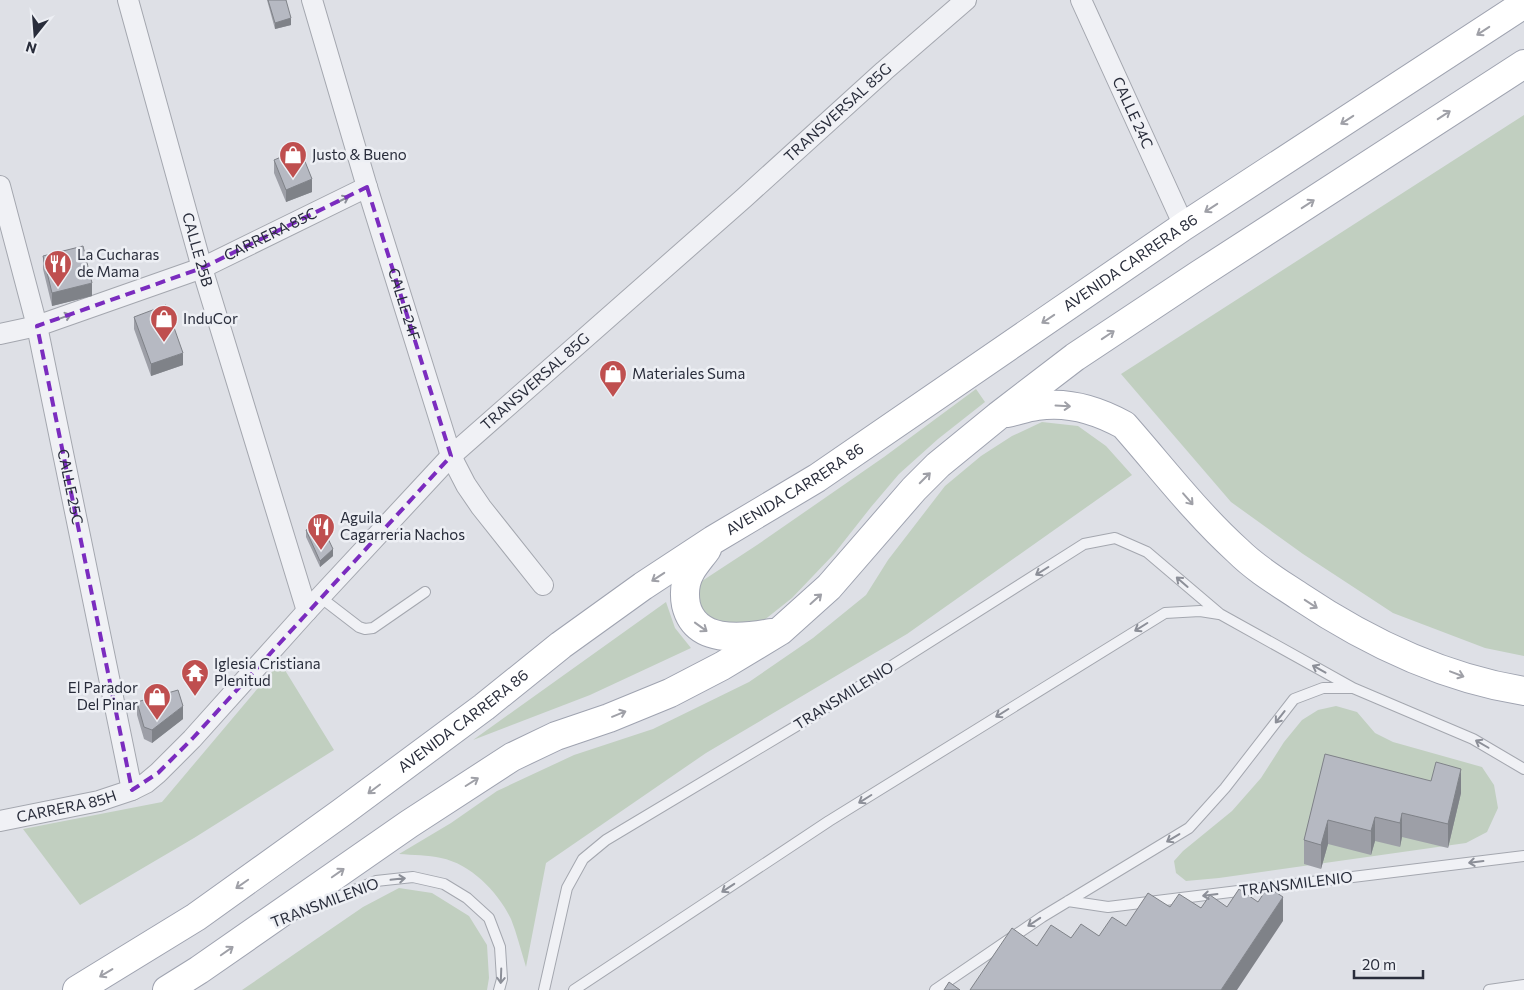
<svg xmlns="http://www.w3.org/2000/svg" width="1524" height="990" font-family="Commissioner,sans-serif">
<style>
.green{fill:#c1cfc0}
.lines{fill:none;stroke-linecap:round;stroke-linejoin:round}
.service-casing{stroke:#a4a7af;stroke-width:12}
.minor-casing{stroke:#a4a7af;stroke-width:22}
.primary-casing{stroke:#9fa3b0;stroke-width:30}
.service{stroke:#f0f1f5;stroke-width:10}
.minor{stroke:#f0f1f5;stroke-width:20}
.primary{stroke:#fff;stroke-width:28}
.wall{fill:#9d9fa7}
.shaded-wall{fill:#7f8288}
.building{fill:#b6b9c2;stroke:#7f8288}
.oneway{stroke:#9fa0a7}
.oneway2{stroke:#8c8f98}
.marked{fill:none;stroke:#7b2cbf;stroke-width:4;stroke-dasharray:10 6;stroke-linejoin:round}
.labels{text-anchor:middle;stroke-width:5;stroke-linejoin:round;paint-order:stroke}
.street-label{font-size:15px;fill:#292d3b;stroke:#edeff4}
.poi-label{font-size:15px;fill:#292d3b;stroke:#edeff4;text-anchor:start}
</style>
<rect width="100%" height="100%" fill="#dee0e6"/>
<path class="green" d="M 1524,115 L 1524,656 L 1485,648 L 1393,613 L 1303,554 L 1231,502 L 1121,374 Z
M 976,389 L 985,402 L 938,439 L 899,474 L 871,507 L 834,554 L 792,598 L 763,621 L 740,628 L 707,619 L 696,596 L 702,581 L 757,545 L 884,457 Z
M 1042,422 L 1078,426 L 1106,446 L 1132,475 L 907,634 L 706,753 L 546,863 L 526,967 C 521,951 517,934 511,919 C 498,892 471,864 441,858 C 428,855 413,855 399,854 L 451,823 L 497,791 L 574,755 L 653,729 L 749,682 L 813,638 L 866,595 L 888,560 L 945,486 L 981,456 L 1012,436 Z
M 666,602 L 675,628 L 691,648 L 590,695 L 473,740 Z
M 280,662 L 334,750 L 194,838 L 80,905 L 23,829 L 162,802 Z
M 1336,706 L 1357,712 L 1375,733 L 1393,742 L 1482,767 L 1494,785 L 1498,808 L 1487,832 L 1466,843 L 1219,878 L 1186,881 L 1176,873 L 1174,861 L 1183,851 L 1232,811 L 1261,778 L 1284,742 L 1302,720 L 1318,710 Z
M 399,888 L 432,893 L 469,916 L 487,945 L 489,978 L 487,990 L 242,990 L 363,907 Z"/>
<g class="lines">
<defs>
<path id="service" d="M 320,597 L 359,627 L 365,629 L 373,628 L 425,592
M 1068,901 L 1108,907 L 1524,856
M 302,912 L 376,881 L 413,877 L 444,884 L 467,898 L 489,918 L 500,947 L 502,979 L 499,990
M 544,990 L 567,888 L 583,859 L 606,840 L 808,719 L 1084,544 L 1115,538 L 1147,552 L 1220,614 L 1353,688 L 1473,739 L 1524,769
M 574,990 L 829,821 L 1165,613 L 1200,611 L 1219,614
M 935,990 L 1042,917 L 1189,828 L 1225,788 L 1294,699 L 1323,688 L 1352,688
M 1489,990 L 1524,985"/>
<g id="minor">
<path id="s1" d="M 128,0 L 202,268 L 307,611"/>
<path id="s2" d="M 312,0 L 367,187 L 451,456 L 466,485 L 481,507 L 543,585"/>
<path id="s3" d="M 1081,0 L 1184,226"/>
<path id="s4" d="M 0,186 L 37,326 L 132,790"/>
<path id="s5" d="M 0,334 L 37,326 L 202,268 L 367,187"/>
<path id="s6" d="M 0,821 L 99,801 L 132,790 L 146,783 L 158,773 L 192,739 L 307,611 L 451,456 L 744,198 L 884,71 L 966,0"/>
</g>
<g id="primary">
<path d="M 1007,413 C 1017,411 1027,407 1037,406 C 1068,401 1097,410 1124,425 C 1161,467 1196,513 1238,551 C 1256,569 1278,582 1299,596 C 1366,641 1443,678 1524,691"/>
<path d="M 707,549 C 702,556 695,564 691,571 C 685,581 684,594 686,605 C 695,643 740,639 771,633"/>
<path id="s7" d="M 77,990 L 196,917 L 341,813 L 484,707 L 561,645 L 643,586 L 713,540 L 817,478 L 1184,226 L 1524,4"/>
<path d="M 167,990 L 199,970 L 409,824 L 512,757 L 556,736 L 609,718 L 670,693 L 722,666 L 780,631 L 829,587 L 914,489 L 938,465 L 998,416 L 1075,357 L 1200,274 L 1524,64"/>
</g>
</defs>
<use href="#service" class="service-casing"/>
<use href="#minor" class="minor-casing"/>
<use href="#primary" class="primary-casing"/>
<use href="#service" class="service"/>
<use href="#minor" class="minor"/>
<use href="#primary" class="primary"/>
</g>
<path class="wall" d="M 267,0 L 286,0 L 291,25 L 275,29 Z
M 274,160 L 312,192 L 286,202 L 274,173 Z
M 43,256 L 92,296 L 52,306 L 43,269 Z
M 134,317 L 183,365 L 151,376 L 134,329 Z
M 306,530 L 333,556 L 320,567 L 306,537 Z
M 137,702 L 183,719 L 152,743 L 144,739 L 137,715 Z
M 1325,754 L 1461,793 L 1448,848 L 1402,837 L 1400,847 L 1375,841 L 1371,855 L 1328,844 L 1321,869 L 1304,864 L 1304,840 Z"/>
<path class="shaded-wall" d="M 291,18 L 291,25 L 275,29 L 275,23 Z
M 312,179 L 312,192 L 286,202 L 286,190 Z
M 92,283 L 92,296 L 52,306 L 52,293 Z
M 183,353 L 183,365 L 151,376 L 151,364 Z
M 333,549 L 333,556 L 320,567 L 320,561 Z
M 183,706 L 183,719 L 152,743 L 152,730 Z
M 1461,769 L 1461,793 L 1448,848 L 1448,824 Z
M 1402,813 L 1402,837 L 1400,847 L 1400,823 Z
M 1375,817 L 1375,841 L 1371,855 L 1371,831 Z
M 1328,820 L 1328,844 L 1321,869 L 1321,845 Z
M 1283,897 L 1283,921 L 1237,990 L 1221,990 Z"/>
<path class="building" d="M 268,0 L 286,0 L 291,18 L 275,23 Z
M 300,149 L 312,179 L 286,190 L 274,160 Z
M 83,246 L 92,283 L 52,293 L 43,256 Z
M 166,305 L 183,353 L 151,364 L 134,317 Z
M 321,524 L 333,549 L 320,561 L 306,530 Z
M 178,690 L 183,706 L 152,730 L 144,727 L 137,702 Z
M 1325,754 L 1431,781 L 1436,762 L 1461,769 L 1448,824 L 1402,813 L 1400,823 L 1375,817 L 1371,831 L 1328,820 L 1321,845 L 1304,840 Z
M 1268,887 L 1283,897 L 1221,990 L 970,990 L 1012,928 L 1037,946 L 1051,925 L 1071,938 L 1081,924 L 1099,936 L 1112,917 L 1126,926 L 1148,893 L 1170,907 L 1179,894 L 1201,908 L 1210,895 L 1227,907 L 1239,889 L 1258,902 Z
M 949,982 L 960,990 L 944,990 Z"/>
<defs><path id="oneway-shaft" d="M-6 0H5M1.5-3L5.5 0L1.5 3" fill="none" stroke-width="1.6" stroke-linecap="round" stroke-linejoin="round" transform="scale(1.25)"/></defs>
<g class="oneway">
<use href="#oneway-shaft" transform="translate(1483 31) rotate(147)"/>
<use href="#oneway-shaft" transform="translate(1444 115) rotate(-33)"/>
<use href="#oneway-shaft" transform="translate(1347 120) rotate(147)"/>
<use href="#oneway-shaft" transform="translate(1308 204) rotate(-33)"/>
<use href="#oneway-shaft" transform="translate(1211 208) rotate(147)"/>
<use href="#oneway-shaft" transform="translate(1048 319) rotate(146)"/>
<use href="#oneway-shaft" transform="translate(1108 335) rotate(-34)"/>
<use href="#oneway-shaft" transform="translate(1063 406) rotate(3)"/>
<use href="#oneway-shaft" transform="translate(925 478) rotate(-45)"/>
<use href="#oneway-shaft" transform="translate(1188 499) rotate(49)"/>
<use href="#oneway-shaft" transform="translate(658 577) rotate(147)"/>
<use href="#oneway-shaft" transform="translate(816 599) rotate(-42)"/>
<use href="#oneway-shaft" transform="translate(1311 604) rotate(33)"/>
<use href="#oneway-shaft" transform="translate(701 627) rotate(36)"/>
<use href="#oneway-shaft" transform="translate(1457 674) rotate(21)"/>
<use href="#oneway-shaft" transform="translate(619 714) rotate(-22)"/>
<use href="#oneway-shaft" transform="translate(472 782) rotate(-32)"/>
<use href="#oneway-shaft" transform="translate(374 789) rotate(143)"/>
<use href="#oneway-shaft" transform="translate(338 873) rotate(-35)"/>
<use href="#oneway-shaft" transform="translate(242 884) rotate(145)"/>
<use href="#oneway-shaft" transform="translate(227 951) rotate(-35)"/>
<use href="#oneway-shaft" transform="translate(106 973) rotate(149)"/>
</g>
<g class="oneway2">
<use href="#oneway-shaft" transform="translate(342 200) rotate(-26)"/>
<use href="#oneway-shaft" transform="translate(64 317) rotate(-20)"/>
<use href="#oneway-shaft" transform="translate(1042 571) rotate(148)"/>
<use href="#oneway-shaft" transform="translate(1182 582) rotate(-139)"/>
<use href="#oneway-shaft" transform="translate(1141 627) rotate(148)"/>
<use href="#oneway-shaft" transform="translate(1319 669) rotate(-151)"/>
<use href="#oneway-shaft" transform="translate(1002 713) rotate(148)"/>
<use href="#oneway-shaft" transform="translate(1280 717) rotate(128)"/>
<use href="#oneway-shaft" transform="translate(1482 744) rotate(-150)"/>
<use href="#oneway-shaft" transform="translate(865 799) rotate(148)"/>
<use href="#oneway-shaft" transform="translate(1173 838) rotate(149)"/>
<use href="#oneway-shaft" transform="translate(1476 862) rotate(173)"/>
<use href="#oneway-shaft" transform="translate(398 879) rotate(-6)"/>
<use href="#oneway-shaft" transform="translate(728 888) rotate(147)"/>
<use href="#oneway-shaft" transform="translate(1210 895) rotate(173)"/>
<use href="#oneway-shaft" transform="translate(1034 922) rotate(146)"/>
<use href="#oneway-shaft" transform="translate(501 976) rotate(92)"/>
</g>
<path class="marked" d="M 367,187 L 451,456 L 192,739 L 158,773 L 132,790 L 37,326 L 202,268 Z"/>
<defs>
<symbol id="shop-pin" viewBox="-11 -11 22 30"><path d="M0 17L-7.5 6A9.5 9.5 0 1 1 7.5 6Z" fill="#bf4f4f" stroke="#edeff4"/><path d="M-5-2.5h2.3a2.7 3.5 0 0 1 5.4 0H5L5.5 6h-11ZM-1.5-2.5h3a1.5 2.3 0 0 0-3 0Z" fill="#fff"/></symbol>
<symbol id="restaurant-pin" viewBox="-11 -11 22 30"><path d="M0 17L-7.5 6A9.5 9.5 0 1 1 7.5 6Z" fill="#bf4f4f" stroke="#edeff4"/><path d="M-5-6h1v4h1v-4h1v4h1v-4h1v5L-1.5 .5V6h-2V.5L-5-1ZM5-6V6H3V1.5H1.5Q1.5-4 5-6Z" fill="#fff"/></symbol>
<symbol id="temple-pin" viewBox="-11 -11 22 30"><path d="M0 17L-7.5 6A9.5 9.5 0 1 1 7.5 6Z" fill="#bf4f4f" stroke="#edeff4"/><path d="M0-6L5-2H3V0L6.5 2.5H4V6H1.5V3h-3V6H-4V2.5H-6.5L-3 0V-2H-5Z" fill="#fff"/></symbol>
</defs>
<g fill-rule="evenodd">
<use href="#shop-pin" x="277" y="139" width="32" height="43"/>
<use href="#restaurant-pin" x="42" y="248" width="32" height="43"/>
<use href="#shop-pin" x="148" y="303" width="32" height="43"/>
<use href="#shop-pin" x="597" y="358" width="32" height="43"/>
<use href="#restaurant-pin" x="305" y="511" width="32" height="43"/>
<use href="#temple-pin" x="179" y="657" width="32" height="43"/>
<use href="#shop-pin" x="141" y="681" width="32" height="43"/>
</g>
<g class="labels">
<g class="street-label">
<text dy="5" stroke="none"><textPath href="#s6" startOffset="1116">TRANSVERSAL 85G</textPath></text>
<text dy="5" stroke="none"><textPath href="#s3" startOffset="124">CALLE 24C</textPath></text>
<text dy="5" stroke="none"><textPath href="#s5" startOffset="289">CARRERA 85C</textPath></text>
<text dy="5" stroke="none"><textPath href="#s1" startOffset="259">CALLE 25B</textPath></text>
<text dy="5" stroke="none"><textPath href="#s7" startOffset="1281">AVENIDA CARRERA 86</textPath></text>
<text dy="5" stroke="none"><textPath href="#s2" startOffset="318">CALLE 24F</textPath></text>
<text dy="5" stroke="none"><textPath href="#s6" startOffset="711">TRANSVERSAL 85G</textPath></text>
<text dy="5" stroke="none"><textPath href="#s4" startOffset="309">CALLE 25C</textPath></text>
<text dy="5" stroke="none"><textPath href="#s7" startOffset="876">AVENIDA CARRERA 86</textPath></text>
<text transform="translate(844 696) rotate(-32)" y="5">TRANSMILENIO</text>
<text dy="5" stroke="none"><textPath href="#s7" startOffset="471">AVENIDA CARRERA 86</textPath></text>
<text dy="5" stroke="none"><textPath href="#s6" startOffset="68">CARRERA 85H</textPath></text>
<text transform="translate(1296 884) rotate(-7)" y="5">TRANSMILENIO</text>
<text transform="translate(325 903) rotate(-21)" y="5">TRANSMILENIO</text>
</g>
<g class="poi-label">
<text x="312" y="160">Justo &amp; Bueno</text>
<text x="77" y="260">La Cucharas<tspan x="77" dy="17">de Mama</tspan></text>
<text x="183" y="324">InduCor</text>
<text x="632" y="379">Materiales Suma</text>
<text x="340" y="523">Aguila<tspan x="340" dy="17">Cagarreria Nachos</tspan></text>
<text x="214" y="669">Iglesia Cristiana<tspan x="214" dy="17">Plenitud</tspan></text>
<text x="138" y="693" text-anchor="end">El Parador<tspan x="138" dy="17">Del Pinar</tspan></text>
</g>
</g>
<g transform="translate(35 35) rotate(197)" stroke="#edeff4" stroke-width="4" paint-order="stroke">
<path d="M0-4L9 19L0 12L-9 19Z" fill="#292d3b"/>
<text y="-8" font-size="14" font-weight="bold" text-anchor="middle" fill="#292d3b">N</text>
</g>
<path d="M1354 970v8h69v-8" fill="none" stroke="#292d3b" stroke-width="2.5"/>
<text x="1362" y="970" font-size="15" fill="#292d3b" stroke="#edeff4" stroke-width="4" paint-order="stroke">20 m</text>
</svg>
